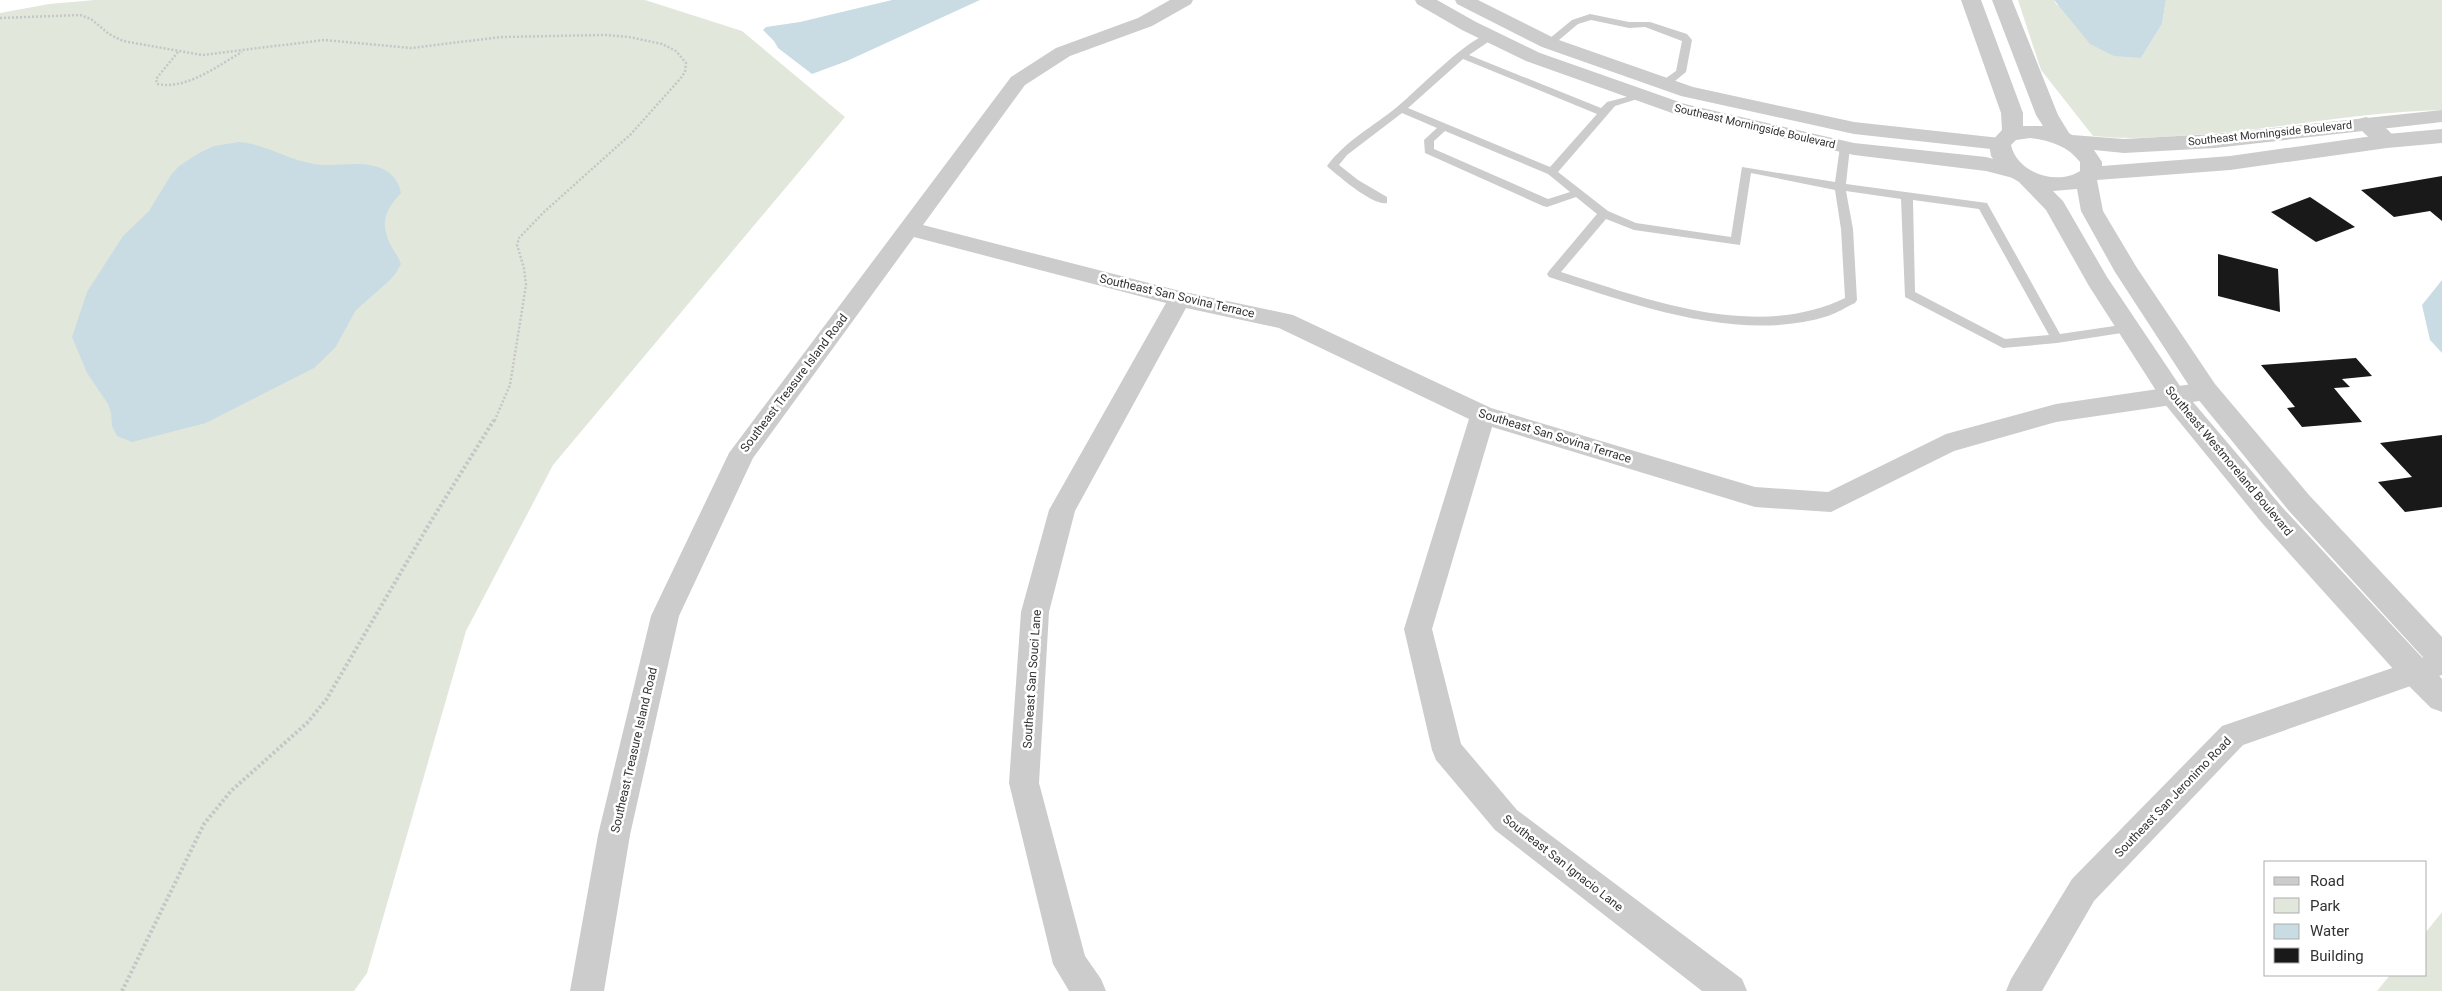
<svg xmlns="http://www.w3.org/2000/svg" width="2442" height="991" font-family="Roboto,sans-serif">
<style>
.green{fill:#e2e7dc}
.water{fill:#c9dce3}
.building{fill:#191919}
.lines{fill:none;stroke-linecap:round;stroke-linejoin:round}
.path-far1{stroke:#c6c6c6;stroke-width:2.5;stroke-dasharray:2 2;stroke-linecap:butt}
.path{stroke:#c6c6c6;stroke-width:4;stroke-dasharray:2.5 2.5;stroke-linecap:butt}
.service{fill:#ccc;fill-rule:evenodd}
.minor{fill:#ccc;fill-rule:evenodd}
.tertiary{fill:#ccc;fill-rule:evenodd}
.labels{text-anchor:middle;stroke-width:5;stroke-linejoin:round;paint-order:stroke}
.far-street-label{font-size:11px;fill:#323232;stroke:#fff}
.street-label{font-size:12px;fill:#323232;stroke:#fff}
</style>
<rect width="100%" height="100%" fill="#fff"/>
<path class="green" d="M 95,0 L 645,0 L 742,31 L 845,117 L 553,465 L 466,631 L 367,973 L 354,991 L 0,991 L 0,13 L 49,4 Z
M 2018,0 L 2054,0 L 2056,4 L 2141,58 L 2162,24 L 2166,0 L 2442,0 L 2442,110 C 2353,112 2266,132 2177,136 C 2148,138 2122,139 2093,136 L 2041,70 Z
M 2442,912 L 2442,991 L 2377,991 L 2390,975 L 2426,975 L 2426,932 Z"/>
<path class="water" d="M 892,0 L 980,0 L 847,61 L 812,74 L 778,48 L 774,41 L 763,30 L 766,27 L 800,22 Z
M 2054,0 L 2166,0 L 2162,24 L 2141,58 L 2114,56 L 2090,44 Z
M 239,142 C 265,144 288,160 314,164 C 336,168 361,159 383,169 C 393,174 399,182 401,193 C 388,207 380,219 388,239 C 391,248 398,255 401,264 L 396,273 L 389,281 L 356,310 L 335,348 L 314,368 L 206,423 L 132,442 L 117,436 L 112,426 L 111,413 L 108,404 L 87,373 L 72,337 L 87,292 L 123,236 L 149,211 L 171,175 L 179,166 L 199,153 L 214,146 Z
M 2442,280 L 2442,353 L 2430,340 L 2422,305 Z"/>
<path class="building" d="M 2442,176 L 2442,221 L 2430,211 L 2394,217 L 2361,190 Z
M 2310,197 L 2355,227 L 2316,242 L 2271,212 Z
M 2218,254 L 2278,269 L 2280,312 L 2218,296 Z
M 2356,358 L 2372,376 L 2342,379 L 2350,387 L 2334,388 L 2362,422 L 2302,427 L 2287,408 L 2295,407 L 2261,365 Z
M 2442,435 L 2442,507 L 2405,512 L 2378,482 L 2412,477 L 2380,443 Z"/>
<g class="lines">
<path class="path-far1" d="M 0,18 L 80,15 L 91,19 L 109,34 L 123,41 L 202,55 L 324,40 L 411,48 L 501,37 L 605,35 L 629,37 L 662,44 L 676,51 L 686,63 L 685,72 L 680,79 L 631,134 L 544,212 L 519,238 L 517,245 L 524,268 L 526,285 L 510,385 L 494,422
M 178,52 L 156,79 L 157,84 C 187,90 217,66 242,52"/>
<path class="path" d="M 122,991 L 204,824 L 231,791 L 307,723 L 326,700 L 431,521 L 494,420"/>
<path class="service" d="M 1590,14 L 1629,22 L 1650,22 L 1687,34 L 1692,40 L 1686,72 L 1670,85 L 1662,85 L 1662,81 L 1676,71 L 1682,41 L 1645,27 L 1629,28 L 1591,20 L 1578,24 L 1553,45 L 1549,46 L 1544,43 L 1572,20 Z
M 1490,33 L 1494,34 L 1494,38 L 1469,55 L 1601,108 L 1607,102 L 1642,93 L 1647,96 L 1615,106 L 1558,172 L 1608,211 L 1636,223 L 1731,237 L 1742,167 L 1835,182 L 1840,147 L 1845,144 L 1850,147 L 1846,184 L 1987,203 L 2060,334 L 2128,324 L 2134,328 L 2128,332 L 2057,343 L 2003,348 L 1905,297 L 1901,199 L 1846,191 L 1853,229 L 1857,300 L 1855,303 C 1846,307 1837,313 1828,316 C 1739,344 1633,304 1549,277 L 1547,274 L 1549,271 L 1597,214 L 1576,197 L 1547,207 L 1543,206 L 1425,153 L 1424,140 L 1437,128 L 1402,113 L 1347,155 L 1339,165 L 1358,180 L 1387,197 L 1387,203 C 1373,206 1340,177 1329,168 L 1327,166 C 1345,141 1374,126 1397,107 C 1419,89 1465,40 1490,33 ZM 1463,59 L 1597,114 L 1550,167 L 1408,108 ZM 1445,131 L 1548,174 L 1570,192 L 1548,199 L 1434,149 L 1434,141 ZM 1751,173 L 1835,190 L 1841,229 L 1845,298 C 1756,341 1649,300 1561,272 L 1606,219 L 1634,230 L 1740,245 ZM 1913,200 L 1979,209 L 2049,335 L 2005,339 L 1915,292 Z"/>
<path class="minor" d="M 1170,0 L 1193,0 L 1191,4 L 1152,26 L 1070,56 L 1025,85 L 923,225 L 1180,291 L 1293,315 L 1491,408 L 1755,487 L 1828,492 L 1946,434 L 2056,404 L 2206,382 L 2215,385 L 2218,391 L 2215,397 L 2206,400 L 2056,422 L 1954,451 L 1831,512 L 1755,507 L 1492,427 L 1432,629 L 1461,744 L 1517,810 L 1742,979 L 1747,991 L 1702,991 L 1495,830 L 1436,760 L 1432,750 L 1404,629 L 1469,419 L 1279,328 L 1186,308 L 1075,511 L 1049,612 L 1039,783 L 1085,956 L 1101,979 L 1106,991 L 1069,991 L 1053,964 L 1009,783 L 1021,612 L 1049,510 L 1166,303 L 914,237 L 753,458 L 679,616 L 630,835 L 604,991 L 570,991 L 598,835 L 651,616 L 729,453 L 1011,77 L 1056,48 L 1138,18 Z
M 1415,0 L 1437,0 L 1476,22 L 1540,53 L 1685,104 L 1854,143 L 1986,157 L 2024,167 L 2028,172 L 2024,177 L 2017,179 L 1986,171 L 1854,155 L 1672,113 L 1526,61 L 1462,30 L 1417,4 Z
M 1455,0 L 1478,0 L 1556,39 L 1693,87 L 1854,122 L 2000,138 L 2007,139 L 2010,144 L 2007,149 L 2000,150 L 1854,134 L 1681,96 L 1542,47 L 1457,4 Z
M 2366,117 C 2378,120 2391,131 2397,141 L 2394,145 C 2379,149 2364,135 2356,123 L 2359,119 Z
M 2442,651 L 2442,675 L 2243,745 L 2094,901 L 2042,991 L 2006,991 L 2011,979 L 2072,879 L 2222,726 Z"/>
<path class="tertiary" d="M 1961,0 L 1981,0 L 2023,113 L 2023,126 L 2043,126 L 2036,115 L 1992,0 L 2012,0 L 2058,115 L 2069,133 L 2072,135 L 2124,139 L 2215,134 L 2442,110 L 2442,122 L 2215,148 L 2124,153 L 2094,150 L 2102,162 L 2102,166 L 2230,156 L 2387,134 L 2442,129 L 2442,143 L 2387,148 L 2230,170 L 2097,180 L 2103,211 L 2137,268 L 2215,384 L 2309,495 L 2442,637 L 2442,670 L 2431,666 L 2289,511 L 2197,398 L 2115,272 L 2081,211 L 2077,189 L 2053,191 L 2063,201 L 2107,277 L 2182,389 L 2282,507 L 2442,679 L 2442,712 L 2431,708 L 2404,681 L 2262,523 L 2164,403 L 2089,286 L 2046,210 L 2019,182 L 2002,172 L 1991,156 L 1989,144 L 2002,130 L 2001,113 ZM 2030,138 C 2049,140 2068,146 2080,162 L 2080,171 C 2057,186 2017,173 2011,145 L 2016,140 Z"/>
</g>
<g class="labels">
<g class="far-street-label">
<text transform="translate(1755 126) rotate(13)" y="4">Southeast Morningside Boulevard</text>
<text transform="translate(2270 133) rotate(-6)" y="4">Southeast Morningside Boulevard</text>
</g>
<g class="street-label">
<text transform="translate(1177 296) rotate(13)" y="4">Southeast San Sovina Terrace</text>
<text transform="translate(794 383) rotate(-53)" y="4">Southeast Treasure Island Road</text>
<text transform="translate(1555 436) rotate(17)" y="4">Southeast San Sovina Terrace</text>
<text transform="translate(2229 461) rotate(50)" y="4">Southeast Westmoreland Boulevard</text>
<text transform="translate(1032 679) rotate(-86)" y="4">Southeast San Souci Lane</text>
<text transform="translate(634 750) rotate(-77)" y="4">Southeast Treasure Island Road</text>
<text transform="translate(2173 797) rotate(-46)" y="4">Southeast San Jeronimo Road</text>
<text transform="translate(1563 863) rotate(38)" y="4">Southeast San Ignacio Lane</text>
</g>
</g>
<rect x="2264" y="861" width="162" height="115" fill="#ffffff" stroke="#adadad"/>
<rect x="2274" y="877" width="25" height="8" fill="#cccccc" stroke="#adadad"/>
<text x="2310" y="886" font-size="15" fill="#323232">Road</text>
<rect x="2274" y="898" width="25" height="15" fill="#e2e7dc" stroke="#adadad"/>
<text x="2310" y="911" font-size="15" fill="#323232">Park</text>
<rect x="2274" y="924" width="25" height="15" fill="#c9dce3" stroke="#adadad"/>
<text x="2310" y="936" font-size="15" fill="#323232">Water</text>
<rect x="2274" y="948" width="25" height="15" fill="#191919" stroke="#adadad"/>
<text x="2310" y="961" font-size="15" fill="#323232">Building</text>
</svg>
